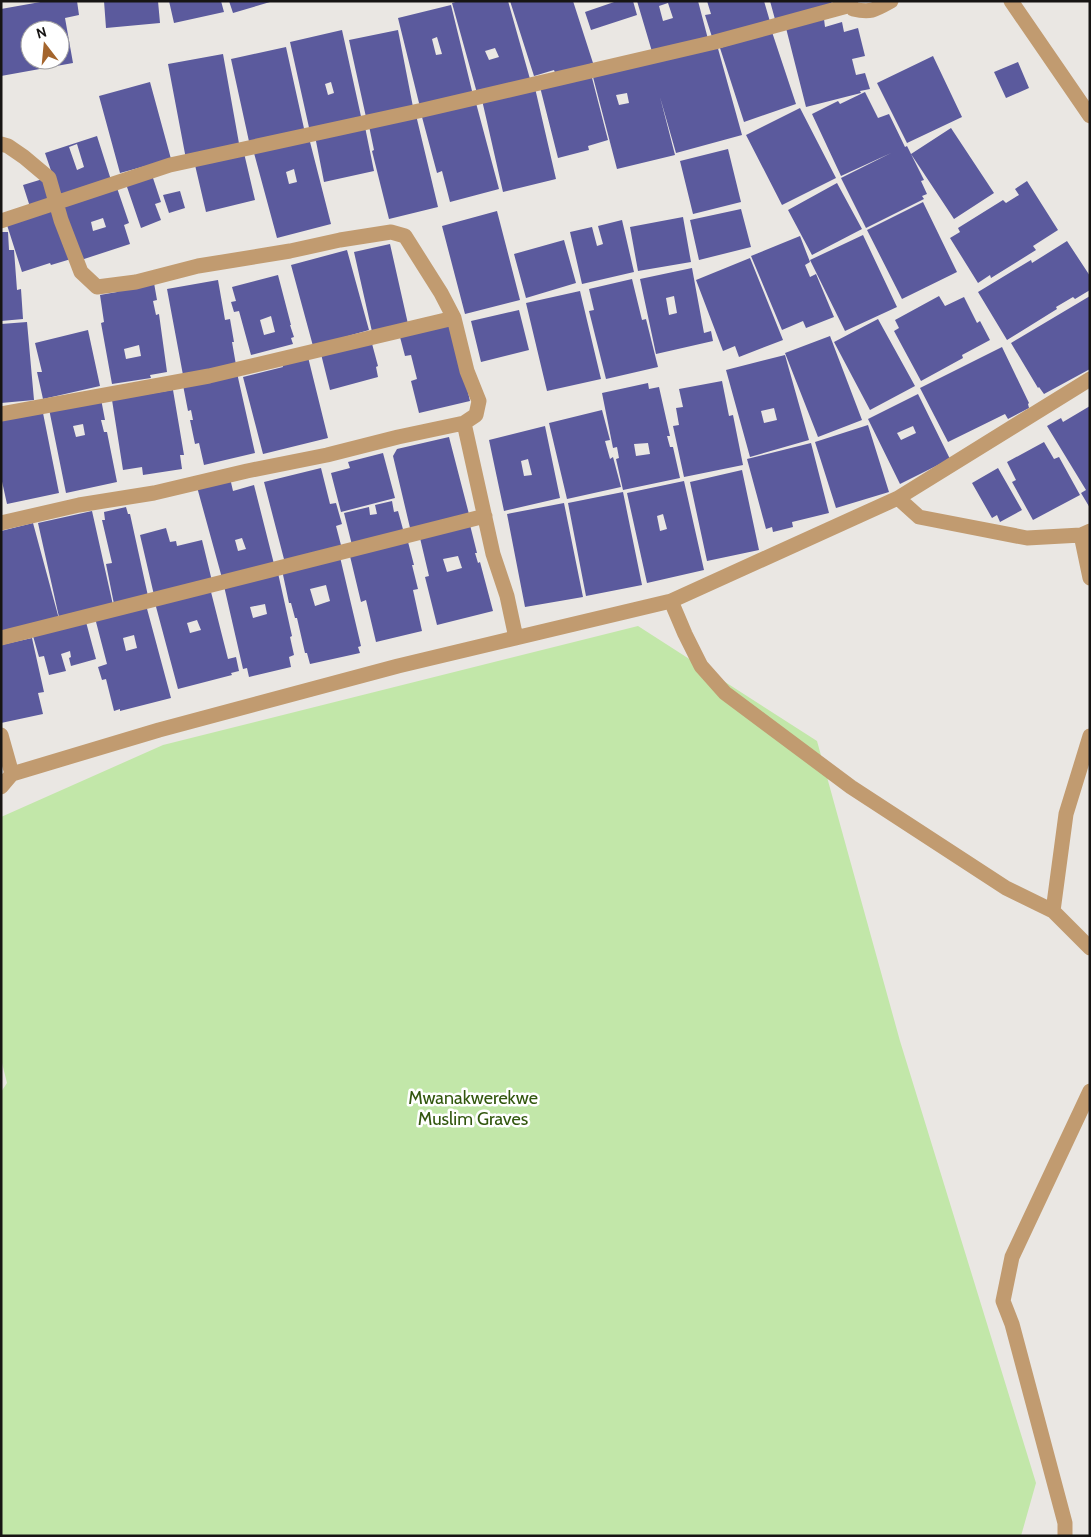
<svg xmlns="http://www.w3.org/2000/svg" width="1091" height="1537" font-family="Cabin,sans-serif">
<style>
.green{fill:#c2e7a9}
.building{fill:#5b5a9d;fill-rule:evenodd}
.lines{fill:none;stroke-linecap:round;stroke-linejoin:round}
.minor{stroke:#c19b70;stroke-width:15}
.labels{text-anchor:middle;stroke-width:5;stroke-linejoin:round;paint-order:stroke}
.park-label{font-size:18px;fill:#32570e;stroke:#fff}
</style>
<rect width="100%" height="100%" fill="#eae7e3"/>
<path class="green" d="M 638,626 L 817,741 L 900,1041 L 1036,1483 L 1021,1536 L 1,1536 L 1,1092 L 7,1083 L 1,1059 L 1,817 L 163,745 Z"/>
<path class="building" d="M 46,1 L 77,1 L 79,15 L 65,18 L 73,63 L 1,76 L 1,9 ZM 30,30 L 60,30 L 60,60 L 30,60 Z
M 104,1 L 158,1 L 160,23 L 106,28 Z
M 169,1 L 221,1 L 224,12 L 174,23 Z
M 229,1 L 270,1 L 270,2 L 233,13 Z
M 459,1 L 508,1 L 530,79 L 477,93 L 452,3 ZM 495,48 L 499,57 L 489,60 L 485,51 Z
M 510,1 L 573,1 L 593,63 L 556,75 L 554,70 L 534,76 Z
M 617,1 L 633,1 L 637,15 L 591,30 L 585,12 Z
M 637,1 L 698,1 L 708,39 L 653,55 ZM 668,3 L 673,18 L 663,21 L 659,6 Z
M 707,1 L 764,1 L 771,25 L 712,37 L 705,15 L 711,14 Z
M 770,1 L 831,1 L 833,7 L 776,23 Z
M 451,5 L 473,95 L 420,107 L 398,18 ZM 437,37 L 442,54 L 436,55 L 432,39 Z
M 824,19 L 825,27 L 842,22 L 844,32 L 858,28 L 865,56 L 852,59 L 856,75 L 865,73 L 870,89 L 860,91 L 861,93 L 806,107 L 786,28 Z
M 342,30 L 362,121 L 310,132 L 290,42 ZM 331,82 L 334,93 L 328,95 L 325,84 Z
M 398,30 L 413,107 L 366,117 L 349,40 Z
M 772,32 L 796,104 L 744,122 L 720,48 Z
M 717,45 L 742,135 L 676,153 L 660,97 L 675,155 L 617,169 L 593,77 ZM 627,93 L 629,103 L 619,105 L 616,95 Z
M 286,47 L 305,133 L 250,146 L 231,59 Z
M 223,54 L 240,149 L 186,159 L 168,64 Z
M 933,56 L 962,117 L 907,143 L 877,83 Z
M 1018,62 L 1029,88 L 1006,98 L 994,72 Z
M 591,74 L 608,140 L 588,146 L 589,150 L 558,158 L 540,87 Z
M 150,82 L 171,159 L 120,173 L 99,96 Z
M 535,88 L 556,179 L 503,192 L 482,100 Z
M 865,92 L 878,118 L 889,114 L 905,147 L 907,146 L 924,180 L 921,181 L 927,194 L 922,196 L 924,199 L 866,228 L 841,178 L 891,153 L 841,176 L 812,114 L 838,101 L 840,104 Z
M 476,103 L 499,189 L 450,202 L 442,171 L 437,173 L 422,117 Z
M 800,108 L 836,178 L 782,205 L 746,135 Z
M 416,115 L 438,207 L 389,219 L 372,151 L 374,150 L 369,126 Z
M 365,127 L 374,171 L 324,182 L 315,136 Z
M 951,128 L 994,193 L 954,219 L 911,154 Z
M 97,136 L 111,180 L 60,197 L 45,153 ZM 77,144 L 84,167 L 77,170 L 69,147 Z
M 309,138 L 331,224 L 277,238 L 254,153 ZM 294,169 L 297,182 L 289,184 L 286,172 Z
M 728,149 L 741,202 L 693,214 L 680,161 Z
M 244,153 L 255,200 L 206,212 L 195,165 Z
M 152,175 L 161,202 L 155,204 L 161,220 L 141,228 L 126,184 Z
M 46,178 L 50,204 L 31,210 L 23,185 Z
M 1027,181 L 1058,230 L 1033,246 L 1036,250 L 991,278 L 990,275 L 978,283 L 950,238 L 960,232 L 958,228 L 1003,200 L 1006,203 L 1019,195 L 1015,189 Z
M 837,183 L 862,229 L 812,255 L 788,210 Z
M 116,185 L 129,223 L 124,225 L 130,244 L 81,260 L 62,203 ZM 103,218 L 106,227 L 93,231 L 91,222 Z
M 180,191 L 185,208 L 169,213 L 163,195 Z
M 923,202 L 957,272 L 902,299 L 867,230 Z
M 55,209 L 71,259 L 51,265 L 50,263 L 22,272 L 7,225 Z
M 741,209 L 751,247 L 699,260 L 690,220 Z
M 497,211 L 520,300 L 465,314 L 442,226 Z
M 683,217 L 691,262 L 638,271 L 630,227 Z
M 622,220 L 634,272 L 582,284 L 570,232 L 592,227 L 597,246 L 603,244 L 598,226 Z
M 1,232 L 8,232 L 9,250 L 14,250 L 17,290 L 21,289 L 23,319 L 1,321 Z
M 863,235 L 897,307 L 845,331 L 810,260 Z
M 800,236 L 810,262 L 805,265 L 810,277 L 816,274 L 834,317 L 806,328 L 803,321 L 782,330 L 751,256 Z
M 564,240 L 576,283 L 526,298 L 514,254 Z
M 1067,241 L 1090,276 L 1090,290 L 1075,299 L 1073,297 L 1056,307 L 1057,309 L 1007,340 L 978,292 L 1031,260 L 1032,263 Z
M 390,244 L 408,324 L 373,336 L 354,252 Z
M 347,250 L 369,330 L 313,346 L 291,265 Z
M 750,258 L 783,340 L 739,357 L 735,346 L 723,351 L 696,280 Z
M 692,268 L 704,333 L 711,331 L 713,341 L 656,354 L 640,279 ZM 674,296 L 677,313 L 669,315 L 666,298 Z
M 278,275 L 291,325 L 290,325 L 294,337 L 291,338 L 293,344 L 251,355 L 239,311 L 234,312 L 231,302 L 236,301 L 232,287 ZM 271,316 L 275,332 L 264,335 L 260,320 Z
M 632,279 L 642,320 L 646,319 L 658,367 L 606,379 L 589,311 L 594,310 L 589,289 Z
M 218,280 L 225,320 L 230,319 L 234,342 L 232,342 L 236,365 L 183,375 L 167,289 Z
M 154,283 L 157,300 L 153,301 L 156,315 L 159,314 L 167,372 L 150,375 L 151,378 L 112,384 L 101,323 L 104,322 L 100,295 L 117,292 L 116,289 ZM 139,345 L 141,356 L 126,359 L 124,349 Z
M 580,291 L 601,379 L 547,391 L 526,303 Z
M 939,296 L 945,306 L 964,297 L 977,323 L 980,321 L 990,340 L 962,355 L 963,358 L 921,381 L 894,331 L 899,328 L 895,320 Z
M 1090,296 L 1090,369 L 1044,394 L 1039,387 L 1038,388 L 1011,343 Z
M 519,310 L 529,350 L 481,362 L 471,321 Z
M 878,319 L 915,386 L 870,410 L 834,342 Z
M 27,322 L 34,400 L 1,403 L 1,324 Z
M 452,324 L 470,401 L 419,413 L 411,381 L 417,379 L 411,355 L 405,356 L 400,337 Z
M 88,330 L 100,386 L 43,399 L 37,372 L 42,372 L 35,343 Z
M 830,336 L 862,420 L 818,437 L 785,353 Z
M 371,340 L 378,366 L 376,367 L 378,377 L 330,390 L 321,354 Z
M 1002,347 L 1029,403 L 1028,404 L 1029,408 L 1008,419 L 1005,414 L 948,442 L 920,388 Z
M 785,355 L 809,440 L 750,457 L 726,370 ZM 774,408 L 777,420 L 764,423 L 761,411 Z
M 308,357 L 328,438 L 263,454 L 243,377 L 283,367 L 282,364 Z
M 237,373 L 255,453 L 204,465 L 199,443 L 195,444 L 190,420 L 193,420 L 191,410 L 188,411 L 183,385 Z
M 722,381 L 729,416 L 733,415 L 743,465 L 684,477 L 673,426 L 679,425 L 676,408 L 683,407 L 679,389 Z
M 648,383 L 649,389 L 659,387 L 670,436 L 667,436 L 670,447 L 673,447 L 680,478 L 623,490 L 616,459 L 619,458 L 617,447 L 613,448 L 602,393 ZM 648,443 L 650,454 L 636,456 L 634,444 Z
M 173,390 L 184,455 L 180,455 L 182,469 L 143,475 L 142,467 L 123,470 L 112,400 Z
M 918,394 L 950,459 L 900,484 L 868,419 ZM 913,426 L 916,433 L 901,440 L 897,433 Z
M 101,399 L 105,420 L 101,420 L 104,432 L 107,432 L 117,482 L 66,493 L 49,409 ZM 83,424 L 85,435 L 76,437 L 73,426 Z
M 1090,406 L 1090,508 L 1081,493 L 1086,490 L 1047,426 L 1061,418 L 1063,422 Z
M 42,408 L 59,493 L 7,504 L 1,477 L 1,416 Z
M 602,410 L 610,440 L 605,441 L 610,459 L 613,457 L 621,487 L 567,499 L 549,423 Z
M 868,425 L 889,492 L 836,508 L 815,442 Z
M 545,426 L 560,498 L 504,511 L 489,440 ZM 528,459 L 532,475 L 524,476 L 521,461 Z
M 449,437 L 470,518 L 411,532 L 393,456 L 397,449 Z
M 1044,442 L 1054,459 L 1059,457 L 1080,495 L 1033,520 L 1012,482 L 1016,480 L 1007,462 Z
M 811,443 L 829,513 L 792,522 L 793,527 L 773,532 L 772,527 L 766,529 L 747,459 Z
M 383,453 L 395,498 L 341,512 L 331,473 L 350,468 L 348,462 Z
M 321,468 L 330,504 L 336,503 L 342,524 L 336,526 L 342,549 L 285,563 L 264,482 Z
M 998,468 L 1022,510 L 1000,522 L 997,515 L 992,518 L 972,483 Z
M 742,470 L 759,550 L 707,561 L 690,482 Z
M 230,478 L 233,491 L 254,485 L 274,564 L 222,578 L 197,487 ZM 242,538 L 246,549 L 238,551 L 235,540 Z
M 684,481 L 704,570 L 647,583 L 627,493 ZM 663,514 L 667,529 L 660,531 L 657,516 Z
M 623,492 L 642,585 L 586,596 L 568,503 Z
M 392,501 L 394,512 L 398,511 L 404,533 L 352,545 L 344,513 L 369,507 L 370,515 L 377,514 L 375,505 Z
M 564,503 L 583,597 L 525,607 L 507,514 Z
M 126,507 L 128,514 L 130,514 L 148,596 L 114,604 L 106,564 L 112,563 L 102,520 L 105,520 L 104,512 Z
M 92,511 L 113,605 L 59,617 L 38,523 Z
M 33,523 L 59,619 L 1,635 L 1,531 Z
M 470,525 L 477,553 L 475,553 L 478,563 L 480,562 L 493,611 L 437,625 L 425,577 L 429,576 L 420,538 ZM 458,556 L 462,568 L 447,572 L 443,559 Z
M 166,528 L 170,542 L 176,541 L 177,546 L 202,540 L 212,581 L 154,595 L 140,535 Z
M 407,538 L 414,565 L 412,565 L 418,589 L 413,590 L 422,631 L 376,642 L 366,600 L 361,602 L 349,552 Z
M 340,557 L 361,646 L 358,647 L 360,653 L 310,664 L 307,653 L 305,653 L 297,618 L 295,618 L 291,603 L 289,603 L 282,570 ZM 326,585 L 330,601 L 315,606 L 310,589 Z
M 278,573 L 292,636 L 290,637 L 294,655 L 289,657 L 291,667 L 249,677 L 247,668 L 243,669 L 224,586 ZM 265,604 L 267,614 L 253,618 L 250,607 Z
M 210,588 L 228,659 L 236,657 L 239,671 L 231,673 L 232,675 L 178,689 L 155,603 ZM 197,620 L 201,630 L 190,633 L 187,623 Z
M 146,605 L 171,698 L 120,711 L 120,709 L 114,711 L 106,679 L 102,680 L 98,667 L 107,664 L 95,618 ZM 134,635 L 137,648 L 126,651 L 123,638 Z
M 86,622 L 96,659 L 71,666 L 69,658 L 71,657 L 70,651 L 61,654 L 66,671 L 49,675 L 44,656 L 39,657 L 33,636 Z
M 32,638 L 44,692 L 38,693 L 43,714 L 1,723 L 1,645 Z"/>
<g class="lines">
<path class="minor" d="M 849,1 L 853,9 C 871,13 875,10 891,1
M 1011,1 L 1090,116
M 1,144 L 8,146 L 24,157 L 49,178 L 61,220 L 81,272 L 97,287 L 136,282 L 198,266 L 290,251 L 340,240 L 391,232 L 405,236 L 441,293 L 454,318 L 467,371 L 479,401 L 476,415 L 464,423
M 1,221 L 170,165 L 423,110 L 715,42 L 851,5
M 1,414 L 209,376 L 454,318
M 898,498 L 919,517 L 1027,538 L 1081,535 L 1090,531
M 1,523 L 79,505 L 154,493 L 247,471 L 327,455 L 398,437 L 464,423 L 493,554 L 507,596 L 516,638
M 1081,535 L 1090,578
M 671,601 L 685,634 L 701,666 L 725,693 L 851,787 L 1006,888 L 1053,911 L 1090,948
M 1,638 L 485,516
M 1,735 L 12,774
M 1,787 L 12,774 L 159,730 L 398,666 L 671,601 L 898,498 L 1090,379
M 1053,911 L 1066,814 L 1090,736
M 1065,1536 L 1065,1523 L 1012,1324 L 1003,1301 L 1012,1257 L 1090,1091"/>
</g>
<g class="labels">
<g class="park-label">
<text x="473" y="1104">Mwanakwerekwe<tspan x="473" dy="21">Muslim Graves</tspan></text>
</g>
</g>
<rect width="1091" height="1537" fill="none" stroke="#171514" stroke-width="5"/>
<g transform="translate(45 45) rotate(344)"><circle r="24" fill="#ffffff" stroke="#a2a1a1"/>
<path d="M0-4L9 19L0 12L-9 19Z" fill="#a4652d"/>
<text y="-8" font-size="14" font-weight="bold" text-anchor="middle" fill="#171514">N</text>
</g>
</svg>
